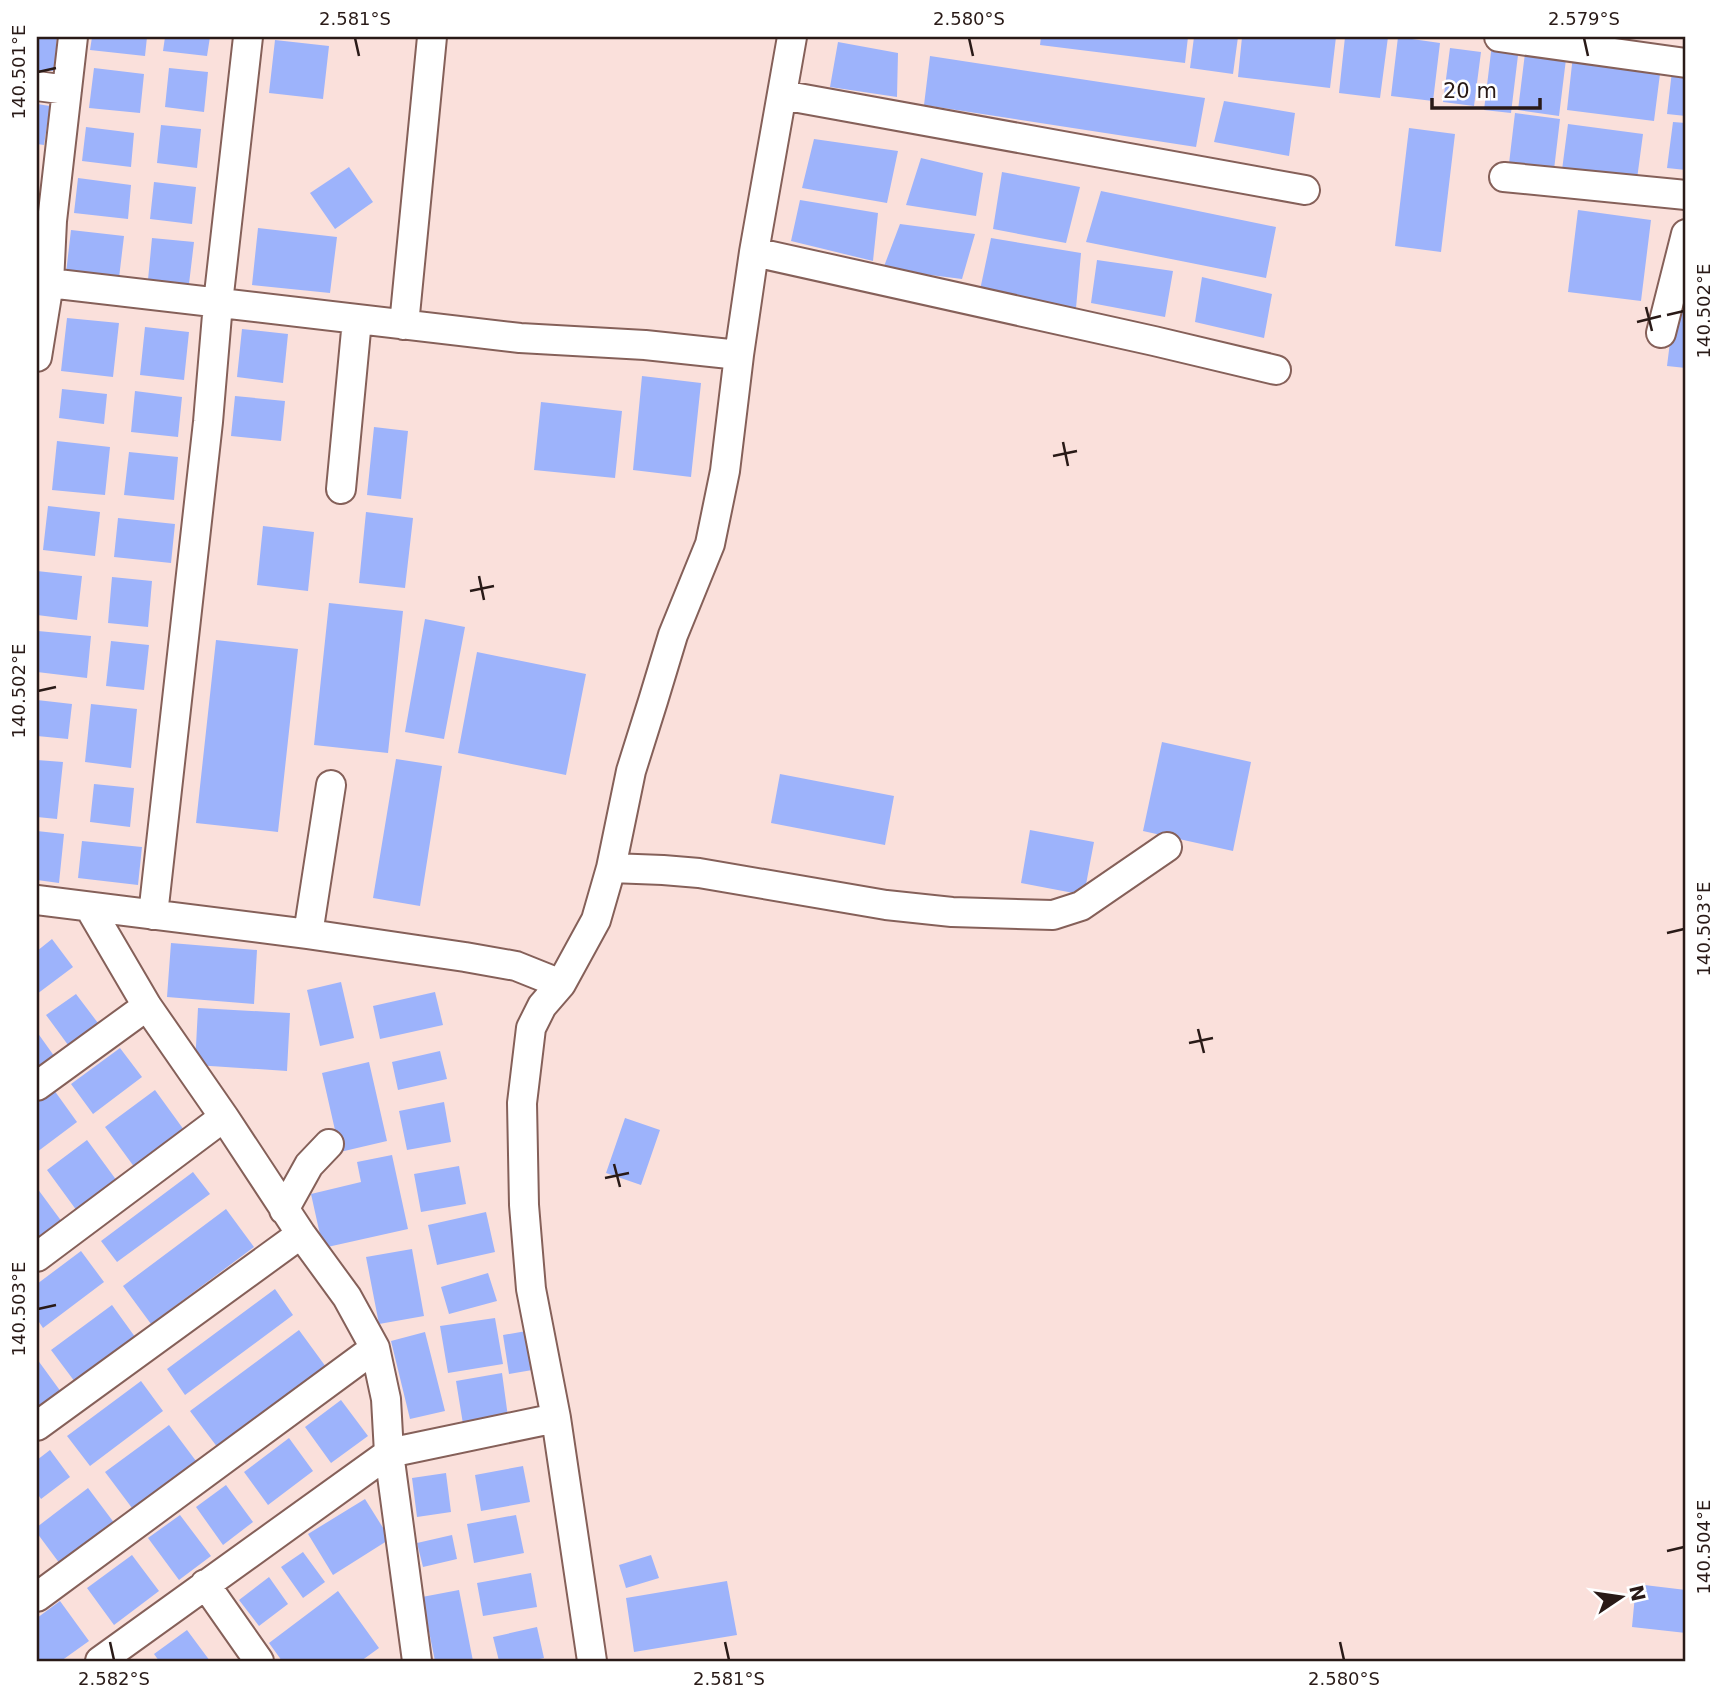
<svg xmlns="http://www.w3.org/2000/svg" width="1723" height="1698" font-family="'DejaVu Sans',sans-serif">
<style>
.building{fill:#9db3fb}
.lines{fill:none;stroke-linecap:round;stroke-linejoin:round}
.minor-casing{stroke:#856059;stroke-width:32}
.minor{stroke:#fff;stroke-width:28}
.ticks{fill:none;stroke:#291a17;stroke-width:2.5}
.neatline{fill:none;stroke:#291a17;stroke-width:2.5}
.ticks-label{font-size:18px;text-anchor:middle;fill:#291a17}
</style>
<rect width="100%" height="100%" fill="#fae0db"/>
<path class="building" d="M 37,37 L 57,37 L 54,71 L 37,70 Z
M 92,37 L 147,37 L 145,56 L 90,50 Z
M 165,37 L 210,37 L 207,56 L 163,51 Z
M 1041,37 L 1188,37 L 1185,63 L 1040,45 Z
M 1194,37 L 1238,37 L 1233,74 L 1190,68 Z
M 1242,37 L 1336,37 L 1330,88 L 1238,77 Z
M 1345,37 L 1388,37 L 1380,98 L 1339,93 Z
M 1398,37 L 1440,43 L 1433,101 L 1391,96 Z
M 275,40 L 329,46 L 323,99 L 269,93 Z
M 838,42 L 898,53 L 897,97 L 830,87 Z
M 1492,44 L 1519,47 L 1511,113 L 1484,110 Z
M 1526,45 L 1567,51 L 1559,116 L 1518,110 Z
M 1450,48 L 1481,52 L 1474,106 L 1443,102 Z
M 1573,55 L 1661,66 L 1654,121 L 1567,110 Z
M 930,56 L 1205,98 L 1196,147 L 924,105 Z
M 94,68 L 144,74 L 140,113 L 89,108 Z
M 169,68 L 208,72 L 204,112 L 165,107 Z
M 1672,71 L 1686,73 L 1686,116 L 1667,114 Z
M 1224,101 L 1295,113 L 1289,156 L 1214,142 Z
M 37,104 L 50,106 L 44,145 L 37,144 Z
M 1515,113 L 1560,119 L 1553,178 L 1508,172 Z
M 1673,122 L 1686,123 L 1686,170 L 1667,168 Z
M 1568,124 L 1643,134 L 1637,179 L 1562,170 Z
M 161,125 L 201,129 L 197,168 L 157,163 Z
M 86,127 L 134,133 L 131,167 L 82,161 Z
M 1409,128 L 1455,134 L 1441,252 L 1395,246 Z
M 814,139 L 898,151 L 887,203 L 802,188 Z
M 921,158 L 983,173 L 976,216 L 906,205 Z
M 349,167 L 373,202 L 335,229 L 310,193 Z
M 1002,172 L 1080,187 L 1066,243 L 993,229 Z
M 78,178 L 131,185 L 128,219 L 74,213 Z
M 154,182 L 196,187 L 192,224 L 150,219 Z
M 1101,191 L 1276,227 L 1266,278 L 1086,242 Z
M 800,200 L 878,213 L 873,261 L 791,241 Z
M 1578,210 L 1651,220 L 1641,301 L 1568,292 Z
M 900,224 L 975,234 L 962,279 L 883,269 Z
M 258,228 L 337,237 L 330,293 L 252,285 Z
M 71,230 L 124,236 L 119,278 L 66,273 Z
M 152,238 L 194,242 L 189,284 L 148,280 Z
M 991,238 L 1081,253 L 1076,308 L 980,290 Z
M 1097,260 L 1173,271 L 1165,317 L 1091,303 Z
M 1202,277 L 1272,294 L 1264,338 L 1195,322 Z
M 1677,286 L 1686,288 L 1686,368 L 1667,366 Z
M 67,318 L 119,323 L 113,377 L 61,371 Z
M 145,327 L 189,332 L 184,380 L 140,375 Z
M 242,329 L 288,334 L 283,383 L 237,377 Z
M 642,376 L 701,383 L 691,477 L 633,470 Z
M 62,389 L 107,394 L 104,424 L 59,418 Z
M 135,391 L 182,397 L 178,437 L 131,432 Z
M 235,396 L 285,401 L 281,441 L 231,436 Z
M 541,402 L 622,411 L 615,478 L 534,470 Z
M 374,427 L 408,431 L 401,499 L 367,495 Z
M 57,441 L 110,447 L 105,495 L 52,490 Z
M 129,452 L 178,457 L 174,500 L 124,495 Z
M 48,506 L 100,512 L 95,556 L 43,550 Z
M 366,512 L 413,518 L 405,588 L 359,583 Z
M 118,518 L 175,524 L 171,563 L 114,557 Z
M 263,526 L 314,532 L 308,591 L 257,585 Z
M 37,571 L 82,576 L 77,620 L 37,615 Z
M 112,577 L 152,581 L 148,627 L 108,623 Z
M 329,603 L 403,611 L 388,753 L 314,745 Z
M 425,619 L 465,627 L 444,739 L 405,732 Z
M 38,631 L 91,636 L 87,678 L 37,672 Z
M 216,640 L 298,649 L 278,832 L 196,823 Z
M 111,641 L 149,645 L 144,690 L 106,686 Z
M 477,652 L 586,674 L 566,775 L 458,753 Z
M 37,700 L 72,704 L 68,739 L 37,736 Z
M 91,704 L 137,709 L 131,768 L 85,762 Z
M 1162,742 L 1251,762 L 1233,851 L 1143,831 Z
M 396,759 L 442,766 L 420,906 L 373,898 Z
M 37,760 L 63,762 L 57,819 L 37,817 Z
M 780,774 L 894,796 L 885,845 L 771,823 Z
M 94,784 L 134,788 L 130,827 L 90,822 Z
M 1030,830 L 1094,842 L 1084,895 L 1021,883 Z
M 37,831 L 64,834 L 59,883 L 37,880 Z
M 82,841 L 142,847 L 138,885 L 78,878 Z
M 52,939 L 73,967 L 37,994 L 37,951 Z
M 171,943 L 257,950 L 254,1004 L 167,997 Z
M 341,982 L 354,1038 L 320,1046 L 307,990 Z
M 435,992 L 443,1025 L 380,1039 L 373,1006 Z
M 76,994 L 101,1027 L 71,1049 L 46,1015 Z
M 198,1008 L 290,1013 L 287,1071 L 195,1065 Z
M 37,1032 L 57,1060 L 37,1075 Z
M 120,1048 L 142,1077 L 93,1114 L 71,1084 Z
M 440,1051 L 447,1079 L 398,1090 L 392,1062 Z
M 369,1062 L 387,1141 L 340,1152 L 322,1073 Z
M 54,1090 L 77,1122 L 37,1152 L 37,1103 Z
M 155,1090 L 184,1130 L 135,1168 L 105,1127 Z
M 444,1102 L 451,1142 L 407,1150 L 399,1111 Z
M 625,1118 L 660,1130 L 641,1185 L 606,1173 Z
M 87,1140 L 117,1181 L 77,1211 L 47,1170 Z
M 392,1155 L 408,1229 L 323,1248 L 311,1194 L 361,1182 L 357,1162 Z
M 459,1166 L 466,1204 L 421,1212 L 414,1174 Z
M 193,1172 L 210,1194 L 117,1262 L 101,1241 Z
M 37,1188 L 65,1226 L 37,1247 Z
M 226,1209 L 254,1247 L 151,1324 L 123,1286 Z
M 486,1212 L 495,1252 L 437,1265 L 428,1225 Z
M 412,1249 L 424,1316 L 379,1324 L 366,1257 Z
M 81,1251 L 104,1282 L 43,1328 L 37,1319 L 37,1284 Z
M 488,1273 L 497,1301 L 449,1314 L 441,1287 Z
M 275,1289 L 293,1315 L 185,1395 L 167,1369 Z
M 112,1305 L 138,1341 L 78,1386 L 51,1350 Z
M 495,1318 L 503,1364 L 448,1373 L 440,1326 Z
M 299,1330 L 326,1367 L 218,1448 L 190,1411 Z
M 532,1330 L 538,1369 L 509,1374 L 503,1335 Z
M 425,1332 L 445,1411 L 410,1419 L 391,1341 Z
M 37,1359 L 64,1396 L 43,1412 L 37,1404 Z
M 502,1373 L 508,1417 L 463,1424 L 456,1381 Z
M 141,1381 L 163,1411 L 90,1466 L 67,1436 Z
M 341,1400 L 368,1436 L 331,1463 L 305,1427 Z
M 169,1425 L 199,1465 L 135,1512 L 105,1472 Z
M 289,1438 L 313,1471 L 268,1505 L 244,1472 Z
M 50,1450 L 70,1477 L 41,1499 L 37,1493 L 37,1460 Z
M 523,1466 L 530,1502 L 481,1511 L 475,1475 Z
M 446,1473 L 451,1512 L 417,1517 L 412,1478 Z
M 226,1485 L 253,1522 L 223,1545 L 196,1507 Z
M 88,1488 L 115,1524 L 60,1564 L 37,1533 L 37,1527 Z
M 365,1499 L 390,1539 L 333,1575 L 308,1534 Z
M 180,1515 L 211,1556 L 179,1580 L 148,1538 Z
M 516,1515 L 524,1553 L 474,1563 L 467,1524 Z
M 452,1535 L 457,1559 L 423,1567 L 417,1543 Z
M 303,1552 L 325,1582 L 303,1598 L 281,1567 Z
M 132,1555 L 159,1591 L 114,1625 L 87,1588 Z
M 651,1555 L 659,1578 L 626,1588 L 619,1565 Z
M 531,1573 L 537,1607 L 483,1616 L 477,1583 Z
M 269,1577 L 288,1604 L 259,1626 L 239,1600 Z
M 727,1581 L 737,1635 L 634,1652 L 626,1598 Z
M 1636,1584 L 1686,1590 L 1686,1633 L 1632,1627 Z
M 459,1590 L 473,1661 L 435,1661 L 422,1597 Z
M 338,1591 L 379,1648 L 361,1661 L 282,1661 L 269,1643 Z
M 60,1601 L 89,1641 L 61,1661 L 37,1661 L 37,1618 Z
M 537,1627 L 544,1658 L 530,1661 L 499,1661 L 493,1637 Z
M 187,1630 L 210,1661 L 159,1661 L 154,1654 Z"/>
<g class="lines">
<defs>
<path id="minor" d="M 1499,37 L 1686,63
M 37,86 L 67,90
M 782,95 L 1305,190
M 1504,177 L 1686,195
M 754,252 L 1154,341 L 1276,370
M 49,283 L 520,338 L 645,345 L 739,355 L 725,471 L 710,544 L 673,635 L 653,701 L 631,771 L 611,868 L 596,920 L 561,984
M 404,325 L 432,37
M 1661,333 L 1686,234
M 739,355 L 754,252 L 792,37
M 37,357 L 49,283 L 52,221 L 73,37
M 341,489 L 357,320
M 611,868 L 663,870 L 699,873 L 886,905 L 952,912 L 1053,915 L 1081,906 L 1167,847
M 37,900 L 308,934 L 465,957 L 516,966 L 561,984 L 542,1006 L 531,1028 L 522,1103 L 524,1205 L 531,1289 L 556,1418 L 592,1661
M 89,907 L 147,1006 L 224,1117 L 301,1234 L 347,1297 L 375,1348 L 386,1399 L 389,1453 L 417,1661
M 153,915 L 208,422 L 218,303 L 248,37
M 308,934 L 331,785
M 37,1086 L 147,1006
M 284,1210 L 309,1165 L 329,1144
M 37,1257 L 224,1117
M 37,1426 L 301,1234
M 205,1584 L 259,1661
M 37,1597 L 375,1348
M 100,1661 L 389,1453 L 556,1418"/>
</defs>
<use href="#minor" class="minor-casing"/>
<use href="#minor" class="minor"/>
</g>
<path class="ticks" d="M 355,38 L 359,56M 969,38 L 973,56M 1584,38 L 1588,56M 38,72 L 56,68M 1646,307 L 1652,331M 1667,315 L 1684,311M 1637,322 L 1661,316M 1063,442 L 1068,466M 1053,456 L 1077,451M 479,576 L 484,600M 470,591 L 494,586M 38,691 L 56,687M 1667,933 L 1684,929M 1198,1029 L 1204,1053M 1189,1043 L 1213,1038M 614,1164 L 620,1187M 605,1178 L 629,1173M 38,1309 L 56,1305M 1667,1551 L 1684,1547M 110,1642 L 114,1660M 725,1642 L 729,1660M 1340,1642 L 1344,1660"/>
<rect width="1723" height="1698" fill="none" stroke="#ffffff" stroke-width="77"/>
<g transform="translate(1621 1597) rotate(77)" stroke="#ffffff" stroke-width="5" paint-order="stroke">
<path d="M0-5L12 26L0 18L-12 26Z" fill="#291a17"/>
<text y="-10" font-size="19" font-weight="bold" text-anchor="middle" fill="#291a17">N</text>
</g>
<path d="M1432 98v10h108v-10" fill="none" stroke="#291a17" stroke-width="3.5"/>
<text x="1443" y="98" font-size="21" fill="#291a17" stroke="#ffffff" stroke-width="5" paint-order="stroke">20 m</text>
<rect x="38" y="38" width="1646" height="1622" class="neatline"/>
<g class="ticks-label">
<text x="355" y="25">2.581°S</text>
<text x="969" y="25">2.580°S</text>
<text x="1584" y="25">2.579°S</text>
<text transform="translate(19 72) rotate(-90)" y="6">140.501°E</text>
<text transform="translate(1704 311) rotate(-90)" y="6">140.502°E</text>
<text transform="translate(19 691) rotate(-90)" y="6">140.502°E</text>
<text transform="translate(1704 929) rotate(-90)" y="6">140.503°E</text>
<text transform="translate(19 1309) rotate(-90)" y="6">140.503°E</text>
<text transform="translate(1704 1547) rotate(-90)" y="6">140.504°E</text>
<text x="114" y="1685">2.582°S</text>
<text x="729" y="1685">2.581°S</text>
<text x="1344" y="1685">2.580°S</text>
</g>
</svg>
